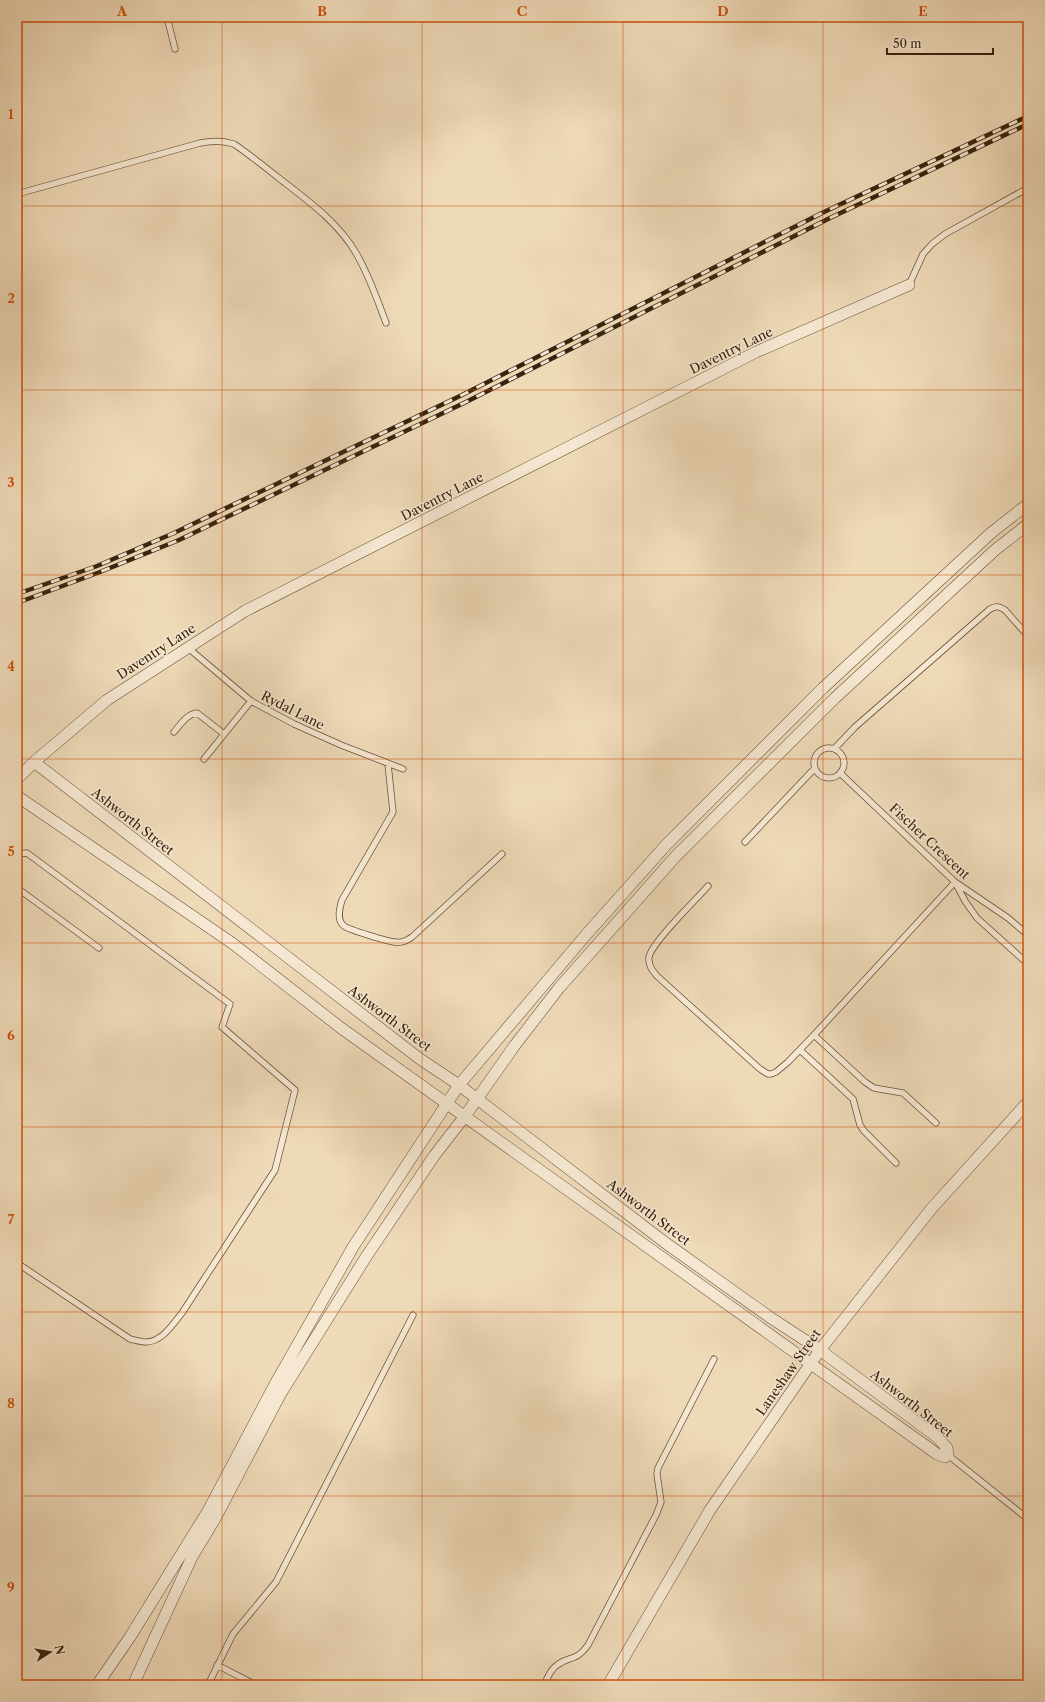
<svg xmlns="http://www.w3.org/2000/svg" width="1045" height="1702" font-family="'Libre Caslon Text',serif">
<style>
.lines{fill:none;stroke-linecap:round;stroke-linejoin:round}
.lane-casing{stroke:#665138;stroke-width:7}
.street-casing{stroke:#665138;stroke-width:12}
.lane{stroke:#f5e7d1;stroke-width:5.5}
.street{stroke:#f5e7d1;stroke-width:11}
.rail-casing{stroke:#38230e;stroke-width:4.5}
.rail{stroke:#f5e7d1;stroke-width:3;stroke-dasharray:9;stroke-linecap:butt}
.grid{fill:none;stroke:#ce510c;stroke-width:1;stroke-opacity:0.55}
.labels{text-anchor:middle;stroke-width:3;stroke-linejoin:round;paint-order:stroke}
.street-label{font-size:13px;fill:#38230e;stroke:#f5e7d1}
.neatline{fill:none;stroke:#ce510c;stroke-width:1.5}
.grid-label{font-size:13px;text-anchor:middle;font-weight:bold;fill:#ce510c}
</style>
<rect width="100%" height="100%" fill="#efdab8"/>
<filter id="stains"><feTurbulence type="fractalNoise" baseFrequency=".005" numOctaves="4"/><feColorMatrix values="0 0 0 0 .2 0 0 0 0 .09 0 0 0 0 .02 0 0 0 .5 -.17"/></filter>
<radialGradient id="worn" r=".72"><stop offset=".6" stop-color="#630" stop-opacity="0"/><stop offset="1" stop-color="#630" stop-opacity=".3"/></radialGradient>
<g class="lines">
<defs>
<path id="lane" d="M 167,17 L 175,49
M 17,194 L 200,143 C 212,141 221,140 234,144 C 250,155 265,167 280,179 C 307,200 338,222 356,253 C 369,275 377,299 386,323
M 909,285 L 923,254 L 932,244 L 945,234 L 1028,188
M 187,647 L 251,701 L 294,724 L 341,745 L 403,769
M 174,732 C 181,724 187,714 197,713 L 224,734
M814 763a15 15 0 1 1 30 0a15 15 0 1 1-30 0Z
M 835,748 L 855,727 L 990,609 C 996,606 999,606 1005,610 L 1028,636
M 204,759 L 251,701
M 388,764 L 393,812 L 342,900 C 340,907 336,920 344,926 C 347,929 389,942 395,942 C 402,943 406,941 412,937 L 502,854
M 840,773 L 955,882 L 1008,918 L 1028,935
M 745,842 L 815,768
M 17,854 L 27,853 L 230,1004 L 222,1027 L 295,1090 L 275,1170 L 182,1313 C 173,1324 162,1342 146,1342 C 141,1342 135,1340 130,1339 L 17,1263
M 956,884 L 965,901 L 977,918 L 1028,964
M 708,886 C 696,900 652,942 649,957 C 648,965 652,970 657,976 L 760,1069 L 768,1074 L 771,1074 L 776,1072 L 788,1062 L 814,1035 L 955,882
M 17,888 L 99,948
M 814,1035 L 865,1082 L 874,1088 L 903,1093 L 936,1123
M 800,1050 L 853,1099 L 860,1125 L 864,1131 L 896,1163
M 948,1455 L 1028,1519
M 217,1665 L 256,1685
M 208,1685 L 233,1634 L 276,1582 L 413,1315
M 544,1685 C 547,1679 550,1670 556,1666 C 569,1655 575,1663 588,1645 L 656,1515 L 661,1502 L 657,1474 L 658,1468 L 714,1359"/>
<path id="street" d="M 17,779 L 34,762 L 107,700 L 245,611 L 756,352 L 909,285
M 17,796 L 232,943 L 341,1028 L 937,1454 L 945,1457 L 948,1455 L 947,1448 L 937,1437 L 820,1350 L 771,1318 L 667,1244 L 459,1085 L 420,1059 L 34,762
M 97,1685 L 130,1637 L 208,1511 L 274,1386 L 353,1247 L 459,1085 L 585,936 L 666,845 L 823,688 L 991,533 L 1028,504
M 133,1685 L 192,1557 L 216,1517 L 281,1393 L 366,1257 L 434,1156 L 465,1116 L 515,1045 L 559,988 L 676,856 L 835,698 L 995,550 L 1028,524
M 608,1685 L 710,1510 L 820,1350 L 932,1208 L 1028,1102"/>
</defs>
<use href="#lane" class="lane-casing"/>
<use href="#street" class="street-casing"/>
<use href="#lane" class="lane"/>
<use href="#street" class="street"/>
<defs>
<path id="rail" d="M 17,594 L 97,566 L 174,533 L 462,395 L 824,212 L 1028,116
M 17,603 L 100,572 L 179,540 L 466,402 L 830,218 L 1028,124"/>
</defs>
<use href="#rail" class="rail-casing"/>
<use href="#rail" class="rail"/>
</g>
<path class="grid" d="M 222,17 L 222,1685M 422,17 L 422,1685M 623,17 L 623,1685M 823,17 L 823,1685M 17,206 L 1028,206M 17,390 L 1028,390M 17,575 L 1028,575M 17,759 L 1028,759M 17,943 L 1028,943M 17,1127 L 1028,1127M 17,1312 L 1028,1312M 17,1496 L 1028,1496"/>
<g class="labels">
<g class="street-label">
<text transform="translate(731 350) rotate(-26)" y="5">Daventry Lane</text>
<text transform="translate(442 496) rotate(-27)" y="5">Daventry Lane</text>
<text transform="translate(156 651) rotate(-33)" y="5">Daventry Lane</text>
<text transform="translate(293 710) rotate(27)" y="5">Rydal Lane</text>
<text transform="translate(133 821) rotate(38)" y="5">Ashworth Street</text>
<text transform="translate(930 841) rotate(43)" y="5">Fischer Crescent</text>
<text transform="translate(390 1018) rotate(37)" y="5">Ashworth Street</text>
<text transform="translate(649 1212) rotate(37)" y="5">Ashworth Street</text>
<text transform="translate(788 1372) rotate(-55)" y="5">Laneshaw Street</text>
<text transform="translate(912 1403) rotate(38)" y="5">Ashworth Street</text>
</g>
</g>
<rect width="1045" height="1702" fill="none" stroke="#efdab8" stroke-width="44"/>
<g transform="translate(50 1652) rotate(78)" stroke="#f5e7d1" stroke-width="3" paint-order="stroke">
<path d="M0-3L7 15L0 10L-7 15Z" fill="#38230e"/>
<text y="-6" font-size="11" font-weight="bold" text-anchor="middle" fill="#38230e">N</text>
</g>
<path d="M887 48v6h106v-6" fill="none" stroke="#38230e" stroke-width="2"/>
<text x="893" y="48" font-size="12" fill="#38230e" stroke="#f5e7d1" stroke-width="3" paint-order="stroke">50 m</text>
<rect x="22" y="22" width="1001" height="1658" class="neatline"/>
<g class="grid-label">
<text x="122" y="16">A</text>
<text x="322" y="16">B</text>
<text x="522" y="16">C</text>
<text x="723" y="16">D</text>
<text x="923" y="16">E</text>
<text x="11" y="119">1</text>
<text x="11" y="303">2</text>
<text x="11" y="487">3</text>
<text x="11" y="671">4</text>
<text x="11" y="856">5</text>
<text x="11" y="1040">6</text>
<text x="11" y="1224">7</text>
<text x="11" y="1408">8</text>
<text x="11" y="1592">9</text>
</g>
<rect width="100%" height="100%" filter="url(#stains)"/>
<rect width="100%" height="100%" fill="url(#worn)"/>
</svg>
